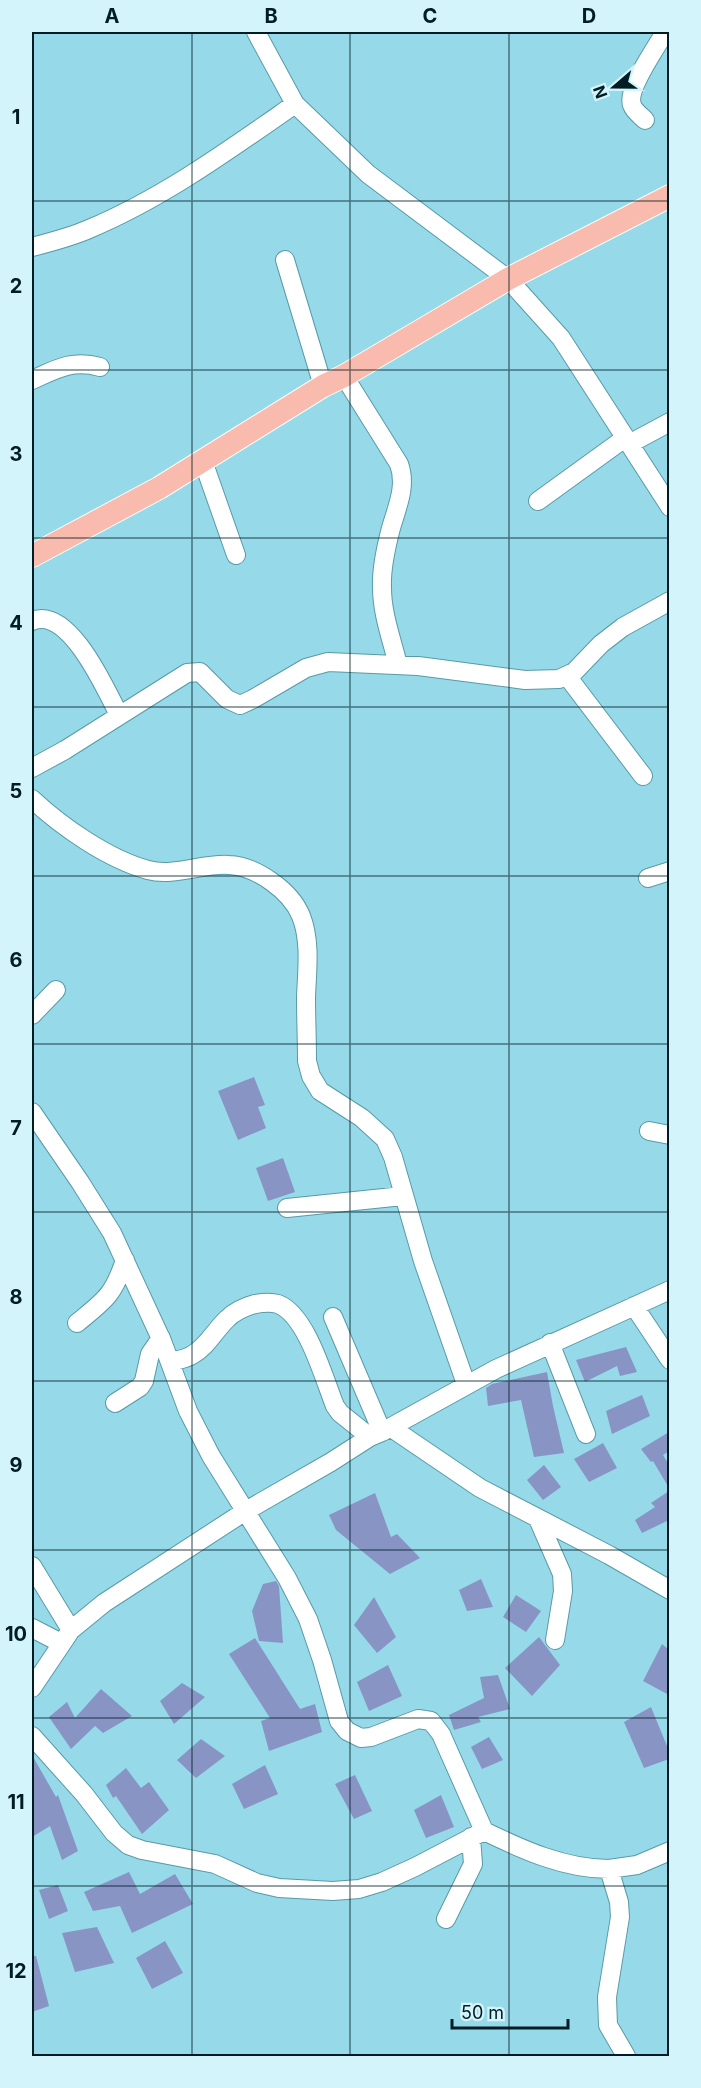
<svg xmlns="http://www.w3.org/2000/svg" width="701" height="2088" font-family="Inter,sans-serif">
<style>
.building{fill:#8894c3}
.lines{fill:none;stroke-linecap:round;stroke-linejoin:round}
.minor-casing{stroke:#579aa8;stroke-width:20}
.major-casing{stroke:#fff;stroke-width:24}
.minor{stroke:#fff;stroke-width:18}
.major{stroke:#f8bbad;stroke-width:22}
.grid{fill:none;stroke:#011c22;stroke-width:1.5;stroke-opacity:0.55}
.neatline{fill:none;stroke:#011c22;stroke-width:2}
.grid-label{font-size:20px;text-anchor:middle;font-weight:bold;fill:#011c22}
</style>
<rect width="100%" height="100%" fill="#96dae9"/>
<path class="building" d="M 254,1077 L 265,1105 L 258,1107 L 266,1128 L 238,1140 L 218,1091 Z
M 283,1158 L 295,1192 L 268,1201 L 256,1168 Z
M 626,1347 L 637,1372 L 620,1376 L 617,1366 L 585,1382 L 576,1360 Z
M 547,1372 L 553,1406 L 564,1453 L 534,1457 L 521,1400 L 488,1406 L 486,1388 L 492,1384 Z
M 642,1395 L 650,1416 L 612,1434 L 606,1411 Z
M 669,1432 L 669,1451 L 663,1455 L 669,1465 L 669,1488 L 653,1461 L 651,1462 L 641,1449 Z
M 603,1443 L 617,1468 L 589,1482 L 574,1459 Z
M 544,1465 L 561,1487 L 543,1500 L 527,1480 Z
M 669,1491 L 669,1520 L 642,1533 L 635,1520 L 655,1507 L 651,1503 Z
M 375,1493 L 391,1537 L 397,1534 L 420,1558 L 390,1574 L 336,1530 L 329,1515 Z
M 481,1579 L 493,1607 L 467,1611 L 459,1590 Z
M 276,1581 L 279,1586 L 283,1643 L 259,1641 L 252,1611 L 263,1584 Z
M 516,1595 L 541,1611 L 526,1632 L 503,1617 Z
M 374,1597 L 396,1637 L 377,1653 L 354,1625 Z
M 539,1637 L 560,1665 L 532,1696 L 505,1668 Z
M 255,1638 L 300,1709 L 315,1704 L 322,1732 L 269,1751 L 261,1721 L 270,1718 L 229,1654 Z
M 662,1644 L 669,1650 L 669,1695 L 643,1681 Z
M 388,1665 L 402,1696 L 369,1711 L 357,1682 Z
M 498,1675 L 510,1709 L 478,1717 L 481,1722 L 454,1730 L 449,1715 L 484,1698 L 480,1677 Z
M 182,1683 L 205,1697 L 174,1724 L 160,1701 Z
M 101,1689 L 132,1716 L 103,1733 L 95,1726 L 71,1749 L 49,1717 L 67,1702 L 75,1718 Z
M 651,1707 L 669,1751 L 669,1759 L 644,1768 L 624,1722 Z
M 489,1737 L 503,1760 L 482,1769 L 471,1747 Z
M 201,1739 L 225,1756 L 196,1778 L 177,1760 Z
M 32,1755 L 56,1797 L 58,1795 L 78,1851 L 62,1860 L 50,1826 L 32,1837 Z
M 265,1765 L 278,1794 L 244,1809 L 232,1784 Z
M 126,1768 L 141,1788 L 149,1782 L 169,1810 L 142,1834 L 116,1796 L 113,1798 L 106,1785 Z
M 355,1775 L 372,1811 L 354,1819 L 335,1784 Z
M 441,1795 L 454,1827 L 426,1838 L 414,1810 Z
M 129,1872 L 140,1894 L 175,1874 L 193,1904 L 132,1933 L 120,1906 L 93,1911 L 84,1892 Z
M 58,1885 L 68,1911 L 49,1919 L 39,1890 Z
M 97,1927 L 114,1963 L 75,1972 L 62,1933 Z
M 165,1941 L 183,1973 L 152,1989 L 136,1958 Z
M 32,1956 L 36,1956 L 49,2006 L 32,2012 Z"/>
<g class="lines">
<defs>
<path id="minor" d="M 256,32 L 295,104
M 645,120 C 641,116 634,111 632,105 C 626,89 657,47 665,32
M 32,247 C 51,242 71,237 89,229 C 163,198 229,150 295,104 L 368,174 L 508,279 L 561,338 L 670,507
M 285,260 L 323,386
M 344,376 L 399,464 C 407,486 397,507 391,528 C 386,547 381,568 382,588 C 382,614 392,640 398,665
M 32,380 C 56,369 73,359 100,367
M 629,444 L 670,422
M 203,461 L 236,555
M 538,501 L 625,438
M 32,621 C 69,605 106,690 119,715
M 567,676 L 643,776
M 32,768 L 65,750 L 187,673 L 200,672 L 227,699 L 240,705 L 253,699 L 306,668 L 328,662 L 418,666 L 525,680 L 559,679 L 574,672 L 601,644 L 623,627 L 670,601
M 32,799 C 62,827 108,859 148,870 C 174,877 203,863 229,865 C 256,866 291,891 301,916 C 311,941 307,971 306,997 C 306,1018 307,1040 307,1061 L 311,1076 L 320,1091 L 362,1118 L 385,1139 L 393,1157 L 423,1261 L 466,1384
M 648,878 L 670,871
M 32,1015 L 56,990
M 32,1112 L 80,1182 L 112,1233 L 162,1341 L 188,1411 L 211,1456 L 287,1578 L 308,1619 L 322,1660 L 339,1721 L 347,1731 L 361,1738 L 371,1737 L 418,1719 L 431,1721 L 441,1734 L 484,1831 C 523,1850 565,1869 609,1869 L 619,1902 L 620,1917 L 607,1997 L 608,2025 L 626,2056
M 649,1131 L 670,1135
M 287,1208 L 403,1196
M 634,1306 L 670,1360
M 333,1317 L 382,1432
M 77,1323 C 105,1300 113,1296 125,1260
M 550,1343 L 586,1434
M 170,1362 C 177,1360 186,1359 192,1355 C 207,1347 215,1330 227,1319 C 235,1311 244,1307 255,1304 C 261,1303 271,1302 278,1304 C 307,1315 324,1379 335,1406 L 340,1413 L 370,1437
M 115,1403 L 140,1387 L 144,1381 L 150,1354 L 161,1338
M 390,1427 L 480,1488 L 609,1555 L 670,1590
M 538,1519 L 562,1574 L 563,1591 L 555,1640
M 32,1566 L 71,1630
M 32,1628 L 61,1643
M 32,1688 L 71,1630 L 104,1603 L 244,1512 L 331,1462 L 370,1437 L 382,1432 L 496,1369 L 670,1290
M 32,1736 L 84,1794 L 114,1833 L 128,1845 L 142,1850 L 215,1864 L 257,1883 L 279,1888 L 333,1891 L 359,1889 L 382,1882 L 415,1867 L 484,1831
M 609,1869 L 637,1865 L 670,1851
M 446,1919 L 473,1864 L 471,1837"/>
<path id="major" d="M 32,556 L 159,488 L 323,386 L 344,376 L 508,279 L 670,196"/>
</defs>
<use href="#minor" class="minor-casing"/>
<use href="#major" class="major-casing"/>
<use href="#minor" class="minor"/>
<use href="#major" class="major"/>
</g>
<path class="grid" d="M 192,32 L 192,2056M 350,32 L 350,2056M 509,32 L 509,2056M 32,201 L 670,201M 32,370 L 670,370M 32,538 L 670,538M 32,707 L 670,707M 32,876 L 670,876M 32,1044 L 670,1044M 32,1212 L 670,1212M 32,1381 L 670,1381M 32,1550 L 670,1550M 32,1718 L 670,1718M 32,1886 L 670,1886"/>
<rect width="701" height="2088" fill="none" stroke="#d4f4fc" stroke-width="66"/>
<g transform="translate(614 87) rotate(250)" stroke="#d4f4fc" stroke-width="4.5" paint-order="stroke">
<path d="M0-4.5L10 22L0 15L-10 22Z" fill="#011c22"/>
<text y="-9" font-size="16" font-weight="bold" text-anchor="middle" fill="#011c22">N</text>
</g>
<path d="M452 2019v9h116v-9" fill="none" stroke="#011c22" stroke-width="3"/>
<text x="461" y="2019" font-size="18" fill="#011c22" stroke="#d4f4fc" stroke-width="4.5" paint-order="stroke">50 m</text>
<rect x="33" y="33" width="635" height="2022" class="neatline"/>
<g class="grid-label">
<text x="112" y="23">A</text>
<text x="271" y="23">B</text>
<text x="430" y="23">C</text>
<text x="589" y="23">D</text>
<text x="16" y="124">1</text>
<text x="16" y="293">2</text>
<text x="16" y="461">3</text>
<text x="16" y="630">4</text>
<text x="16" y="798">5</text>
<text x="16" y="967">6</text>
<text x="16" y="1135">7</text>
<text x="16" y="1304">8</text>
<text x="16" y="1472">9</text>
<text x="16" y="1641">10</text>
<text x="16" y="1809">11</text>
<text x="16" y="1978">12</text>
</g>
</svg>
